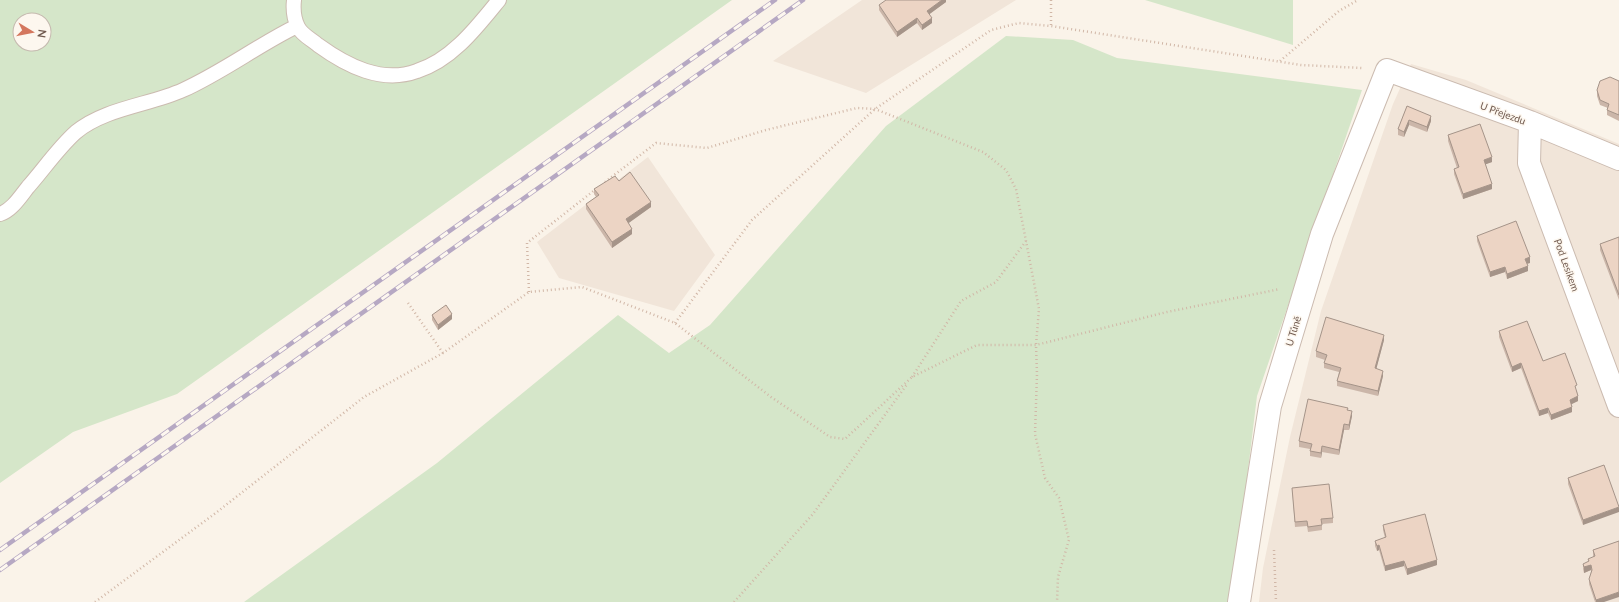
<svg xmlns="http://www.w3.org/2000/svg" width="1619" height="602" font-family="Lato,sans-serif">
<style>
.residential{fill:#f1e5d9}
.green{fill:#d5e6c9;fill-rule:evenodd}
.lines{fill:none;stroke-linecap:round;stroke-linejoin:round}
.lane-casing{stroke:#cbbbb0;stroke-width:16}
.street-casing{stroke:#cbbbb0;stroke-width:24}
.path{stroke:#d1b7a7;stroke-width:2.5;stroke-dasharray:1 3;stroke-linecap:butt}
.lane{stroke:#fff;stroke-width:14}
.street{stroke:#fff;stroke-width:22}
.rail-casing{stroke:#b6a8c3;stroke-width:4.5}
.rail{stroke:#fdf7ef;stroke-width:3;stroke-dasharray:9;stroke-linecap:butt}
.wall{fill:#cbb6a9}
.shaded-wall{fill:#a59489}
.building{fill:#ecd4c4;stroke:#a59489}
.labels{text-anchor:middle;stroke-width:3;stroke-linejoin:round;paint-order:stroke}
.street-label{font-size:10px;fill:#715b50;stroke:#fdf7ef}
</style>
<rect width="100%" height="100%" fill="#faf3e9"/>
<path class="residential" d="M 862,0 L 1016,0 L 866,93 L 773,61 Z
M 1411,64 L 1466,80 L 1619,144 L 1619,602 L 1259,602 L 1263,568 L 1290,437 L 1321,311 L 1393,104 Z
M 648,157 L 715,255 L 674,311 L 559,278 L 537,242 Z"/>
<path class="green" d="M 0,0 L 732,0 L 177,394 L 73,432 L 0,483 ZM 20,20 L 44,20 L 44,44 L 20,44 Z
M 1145,0 L 1293,0 L 1293,45 Z
M 1006,36 L 1073,40 L 1117,58 L 1362,90 L 1257,396 L 1232,602 L 244,602 L 437,463 L 618,315 L 669,353 L 710,325 L 886,126 Z"/>
<g class="lines">
<defs>
<path id="lane" d="M 294,0 C 293,9 294,19 298,27 C 302,35 311,39 318,45 C 347,66 382,84 417,71 C 452,60 477,27 499,0
M 0,214 C 12,210 20,197 28,187 C 44,169 58,148 76,132 C 105,108 150,105 183,90 C 223,72 258,45 297,26"/>
<path id="street" d="M 1530,122 L 1529,163 L 1619,406
M 1239,602 L 1270,406 L 1322,234 L 1387,70 L 1530,122 L 1619,159"/>
</defs>
<use href="#lane" class="lane-casing"/>
<use href="#street" class="street-casing"/>
<path class="path" d="M 1051,0 L 1051,26
M 1280,61 L 1339,11 L 1358,0
M 605,182 L 656,143 L 707,148 L 766,130 L 857,108 L 875,109 L 983,152 L 1006,170 L 1016,189 L 1039,309 L 1036,345 L 1037,374 L 1035,434 L 1045,478 L 1059,498 L 1069,540 L 1058,577 L 1057,602
M 529,292 L 527,243 L 596,189
M 408,303 L 443,353
M 675,323 L 752,220 L 875,109 L 991,30 L 1019,23 L 1051,26 L 1301,65 L 1362,68
M 912,377 L 961,301 L 996,282 L 1026,241
M 1274,550 L 1276,602
M 95,602 L 217,512 L 364,397 L 443,353 L 529,292 L 582,287 L 675,323 L 771,397 L 830,437 L 845,439 L 912,377 L 977,345 L 1036,345 L 1167,312 L 1280,289
M 734,602 L 813,514 L 908,383"/>
<use href="#lane" class="lane"/>
<use href="#street" class="street"/>
<defs>
<path id="rail" d="M 0,550 L 775,0
M 0,570 L 803,0"/>
</defs>
<use href="#rail" class="rail-casing"/>
<use href="#rail" class="rail"/>
</g>
<path class="wall" d="M 946,0 L 946,2 L 929,14 L 932,23 L 922,30 L 917,23 L 897,37 L 879,10 L 879,5 Z
M 1619,81 L 1619,121 L 1607,115 L 1607,110 L 1608,108 L 1600,105 L 1597,96 L 1597,90 Z
M 1407,106 L 1431,121 L 1427,132 L 1409,125 L 1404,137 L 1398,135 L 1398,129 Z
M 1448,135 L 1492,162 L 1485,164 L 1492,189 L 1463,199 L 1454,174 L 1454,169 L 1457,168 L 1448,141 Z
M 619,181 L 651,207 L 628,223 L 632,234 L 612,248 L 586,209 L 586,204 L 596,197 L 594,194 L 594,189 Z
M 1477,236 L 1530,263 L 1527,264 L 1528,271 L 1507,279 L 1505,272 L 1490,277 L 1477,241 Z
M 1619,237 L 1619,300 L 1600,250 L 1600,244 Z
M 432,315 L 452,319 L 438,330 L 432,320 Z
M 1499,331 L 1543,361 L 1577,391 L 1578,401 L 1571,404 L 1572,412 L 1551,420 L 1548,413 L 1539,416 L 1521,368 L 1512,372 L 1499,337 Z
M 1384,340 L 1376,369 L 1383,376 L 1378,396 L 1337,386 L 1337,381 L 1339,372 L 1324,368 L 1324,363 L 1325,360 L 1316,357 L 1316,351 Z
M 1348,410 L 1352,416 L 1349,430 L 1344,430 L 1339,455 L 1322,452 L 1321,458 L 1310,456 L 1310,449 L 1299,447 L 1299,441 Z
M 1604,465 L 1583,525 L 1568,484 L 1568,478 Z
M 1292,488 L 1333,518 L 1333,523 L 1322,524 L 1322,530 L 1308,532 L 1307,526 L 1295,527 Z
M 1383,525 L 1437,565 L 1407,575 L 1404,566 L 1385,571 L 1379,550 L 1377,551 L 1375,546 L 1375,541 L 1385,538 L 1383,530 Z
M 1619,541 L 1604,602 L 1595,602 L 1589,584 L 1589,579 L 1591,572 L 1591,570 L 1584,573 L 1583,569 L 1583,564 L 1588,562 L 1588,559 L 1593,557 L 1593,550 Z"/>
<path class="shaded-wall" d="M 942,0 L 946,0 L 946,2 L 927,16 L 927,11 Z
M 917,18 L 917,23 L 897,37 L 897,32 Z
M 932,18 L 932,23 L 922,30 L 922,25 Z
M 1431,116 L 1431,121 L 1427,132 L 1427,127 Z
M 1409,120 L 1409,125 L 1404,137 L 1404,132 Z
M 1492,157 L 1492,162 L 1484,165 L 1484,160 Z
M 1492,184 L 1492,189 L 1463,199 L 1463,194 Z
M 651,202 L 651,207 L 626,225 L 626,219 Z
M 632,229 L 632,234 L 612,248 L 612,242 Z
M 1530,257 L 1530,263 L 1525,264 L 1525,259 Z
M 1528,266 L 1528,271 L 1507,279 L 1507,274 Z
M 1505,267 L 1505,272 L 1490,277 L 1490,272 Z
M 452,314 L 452,319 L 438,330 L 438,325 Z
M 1384,335 L 1384,340 L 1375,374 L 1375,368 Z
M 1521,363 L 1521,368 L 1512,372 L 1512,367 Z
M 1383,371 L 1383,376 L 1378,396 L 1378,391 Z
M 1578,396 L 1578,401 L 1570,405 L 1570,400 Z
M 1572,407 L 1572,412 L 1551,420 L 1551,415 Z
M 1548,408 L 1548,413 L 1539,416 L 1539,411 Z
M 1352,411 L 1352,416 L 1349,430 L 1349,425 Z
M 1344,424 L 1344,430 L 1339,455 L 1339,450 Z
M 1322,446 L 1322,452 L 1321,458 L 1321,453 Z
M 1619,507 L 1619,512 L 1583,525 L 1583,520 Z
M 1379,545 L 1379,550 L 1377,551 L 1377,546 Z
M 1437,560 L 1437,565 L 1407,575 L 1407,569 Z
M 1404,561 L 1404,566 L 1385,571 L 1385,566 Z
M 1591,565 L 1591,570 L 1584,573 L 1584,567 Z
M 1619,592 L 1619,597 L 1604,602 L 1596,602 L 1596,600 Z"/>
<path class="building" d="M 886,0 L 942,0 L 927,11 L 932,18 L 922,25 L 917,18 L 897,32 L 879,5 Z
M 1610,77 L 1619,81 L 1619,115 L 1607,110 L 1609,104 L 1600,100 L 1597,90 L 1600,81 Z
M 1407,106 L 1431,116 L 1427,127 L 1409,120 L 1404,132 L 1398,129 Z
M 1480,124 L 1492,157 L 1484,160 L 1492,184 L 1463,194 L 1454,169 L 1459,167 L 1448,135 Z
M 630,172 L 651,202 L 626,219 L 632,229 L 612,242 L 586,204 L 599,195 L 594,189 L 615,176 L 619,181 Z
M 1516,221 L 1530,257 L 1525,259 L 1528,266 L 1507,274 L 1505,267 L 1490,272 L 1477,236 Z
M 1619,237 L 1619,295 L 1600,244 Z
M 446,305 L 452,314 L 438,325 L 432,315 Z
M 1326,317 L 1384,335 L 1375,368 L 1383,371 L 1378,391 L 1337,381 L 1341,368 L 1324,363 L 1327,355 L 1316,351 Z
M 1527,321 L 1543,361 L 1565,353 L 1577,385 L 1575,386 L 1578,396 L 1570,400 L 1572,407 L 1551,415 L 1548,408 L 1539,411 L 1521,363 L 1512,367 L 1499,331 Z
M 1308,399 L 1348,408 L 1347,410 L 1352,411 L 1349,425 L 1344,424 L 1339,450 L 1322,446 L 1321,453 L 1310,451 L 1312,444 L 1299,441 Z
M 1604,465 L 1619,507 L 1583,520 L 1568,478 Z
M 1329,484 L 1333,518 L 1321,519 L 1322,525 L 1308,527 L 1307,521 L 1295,522 L 1292,488 Z
M 1425,514 L 1437,560 L 1407,569 L 1404,561 L 1385,566 L 1379,545 L 1377,546 L 1375,541 L 1386,537 L 1383,525 Z
M 1619,541 L 1619,592 L 1596,600 L 1589,579 L 1592,570 L 1591,565 L 1584,567 L 1583,564 L 1589,561 L 1588,559 L 1595,556 L 1593,550 Z"/>
<g class="labels">
<g class="street-label">
<text transform="translate(1503 113) rotate(20)" y="4">U Přejezdu</text>
<text transform="translate(1567 265) rotate(70)" y="4">Pod Lesíkem</text>
<text transform="translate(1293 331) rotate(-73)" y="4">U Tůně</text>
</g>
</g>
<g transform="translate(32 32) rotate(100)"><circle r="19" fill="#fdf7ef" stroke="#c5b9af"/>
<path d="M0-3L7 15L0 10L-7 15Z" fill="#d4775e"/>
<text y="-6" font-size="11" font-weight="bold" text-anchor="middle" fill="#715b50">N</text>
</g>
</svg>
